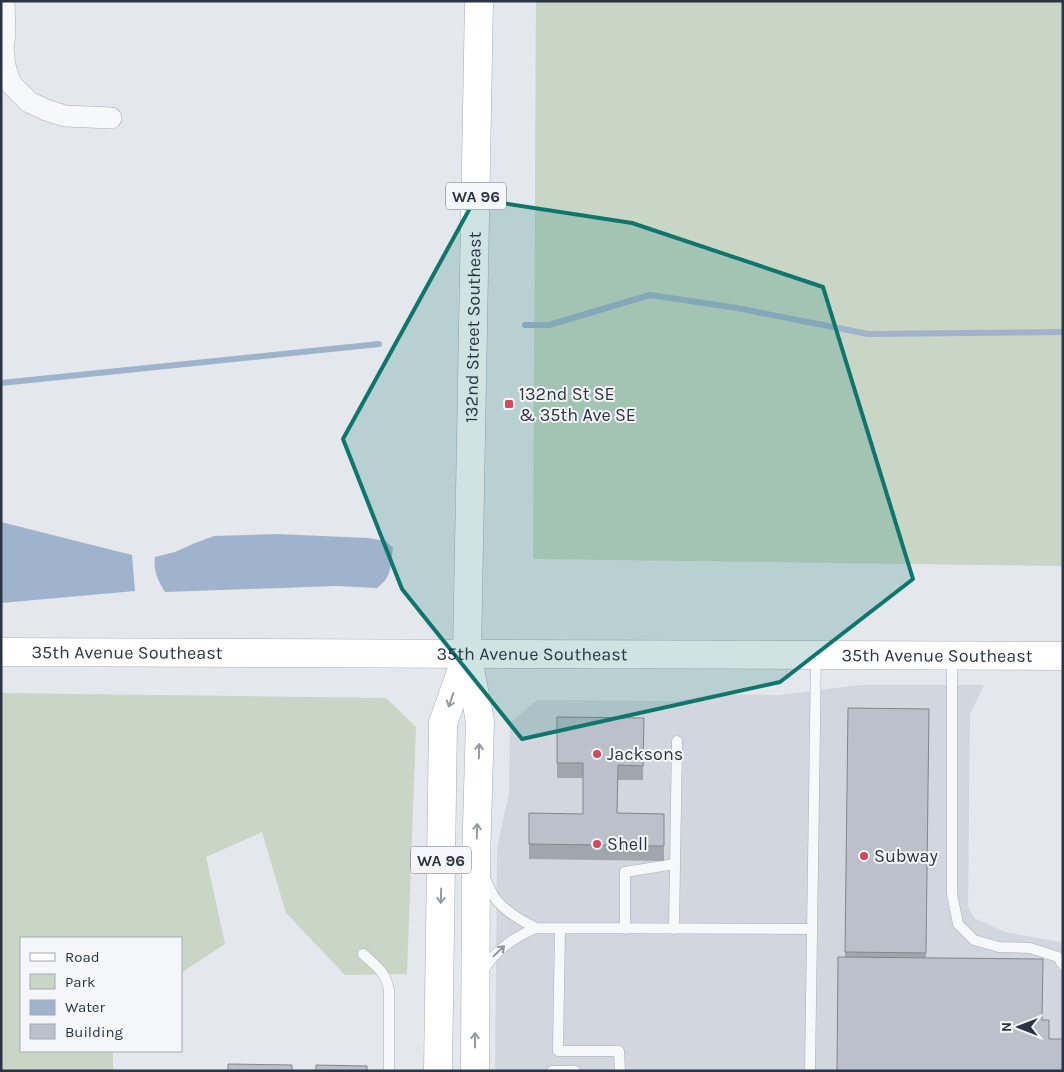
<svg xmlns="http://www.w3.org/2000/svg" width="1064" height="1072" font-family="Karla,sans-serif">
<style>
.built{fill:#d2d6de}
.green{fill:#c9d6c5}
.water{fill:#9fb4cc}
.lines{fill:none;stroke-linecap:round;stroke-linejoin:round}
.stream{stroke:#9fb4cc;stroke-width:6}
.lane-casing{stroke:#a9aeb7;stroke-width:11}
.street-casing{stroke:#a9aeb7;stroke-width:22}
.secondary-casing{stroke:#a9aeb7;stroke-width:29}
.primary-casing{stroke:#a3abb8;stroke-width:29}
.lane{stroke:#f7f8fa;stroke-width:10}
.street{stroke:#f7f8fa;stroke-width:21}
.secondary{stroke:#fff;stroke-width:28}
.primary{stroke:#fff;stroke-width:28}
.wall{fill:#a1a5ae}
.building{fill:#bbc0ca;stroke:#83868d}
.oneway{stroke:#959aa2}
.oneway2{stroke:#9196a0}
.marked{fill:#0f766e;fill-opacity:0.2;stroke:#0f766e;stroke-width:4;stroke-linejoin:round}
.poi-dot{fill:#d1495b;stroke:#f4f6f9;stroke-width:2}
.labels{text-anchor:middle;stroke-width:4;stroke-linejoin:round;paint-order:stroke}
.shield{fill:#f4f6f9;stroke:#676e7b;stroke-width:1}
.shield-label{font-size:16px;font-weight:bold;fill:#2b3445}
.street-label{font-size:18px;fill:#2b3445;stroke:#f4f6f9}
.poi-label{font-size:18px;fill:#2b3445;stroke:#f4f6f9;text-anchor:start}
</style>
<rect width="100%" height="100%" fill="#e4e7ec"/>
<path class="built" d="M 859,685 L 984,685 L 970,714 L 968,906 L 974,918 L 1005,932 L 1060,942 L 1063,944 L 1063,1071 L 495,1071 L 497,849 L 509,793 L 510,723 L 537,700 L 676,701 L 716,694 L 779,695 Z"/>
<path class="green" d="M 536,1 L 1063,1 L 1063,566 L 533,559 Z
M 1,693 L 386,698 L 416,727 L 407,974 L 345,975 L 286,913 L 262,832 L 206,857 L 225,944 L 181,973 L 181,938 L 21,938 L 21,1051 L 113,1051 L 113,1071 L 1,1071 Z"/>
<path class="water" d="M 1,522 L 132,555 L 135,591 L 1,603 Z
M 277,534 L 368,538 L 386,541 L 393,548 C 390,566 393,576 377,588 L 336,586 L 165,592 C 158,581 153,570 155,557 L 175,552 L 195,543 L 214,536 Z"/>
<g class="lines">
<path class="stream" d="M 525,325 L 549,325 L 650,295 L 737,308 L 868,334 L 1063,332
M 1,383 L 379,344"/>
<defs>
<path id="lane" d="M 952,656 L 952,894 L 958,924 L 974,940 L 999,947 L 1030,948 L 1058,957 L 1063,965
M 485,878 C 489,887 492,896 499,903 C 510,914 523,922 536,928
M 560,929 L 558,1051 L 619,1051 L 620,1071
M 625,929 L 625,872 L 675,864
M 674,929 L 677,741
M 363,954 C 376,966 386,972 389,990 L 389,1071
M 483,972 C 493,951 515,937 536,928 L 812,929
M 552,1071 L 575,1071
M 810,1071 L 816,657"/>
<path id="street" d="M 4,1 L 5,33 L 3,48 L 5,66 L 11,84 L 29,102 L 46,110 L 65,116 L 111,118"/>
<g id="secondary">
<path id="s1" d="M 1,652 L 1063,656"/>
</g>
<g id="primary">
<path d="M 438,1071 L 443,723 L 467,655"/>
<path id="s2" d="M 475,1071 L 476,861 L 480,721 L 467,654 L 479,1"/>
</g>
</defs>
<use href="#lane" class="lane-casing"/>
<use href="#street" class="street-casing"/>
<use href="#secondary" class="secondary-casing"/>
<use href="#primary" class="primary-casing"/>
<use href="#lane" class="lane"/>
<use href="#street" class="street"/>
<use href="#secondary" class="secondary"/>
<use href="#primary" class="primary"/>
</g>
<path class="wall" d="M 848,708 L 929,709 L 926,958 L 1042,1020 L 1063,1071 L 845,957 Z
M 557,717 L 644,718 L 643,780 L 618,780 L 617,813 L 664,814 L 664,861 L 529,859 L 529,813 L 583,814 L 583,778 L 557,778 Z"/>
<path class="building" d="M 848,708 L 929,709 L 926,953 L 845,952 Z
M 557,717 L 644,718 L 643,766 L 618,765 L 617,813 L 664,814 L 664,846 L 529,844 L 529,813 L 583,814 L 583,763 L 557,763 Z
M 838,957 L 1043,959 L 1042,1020 L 1049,1020 L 1049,1039 L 1063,1039 L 1063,1071 L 837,1071 Z
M 228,1064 L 292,1065 L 292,1071 L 228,1071 Z
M 316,1065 L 367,1066 L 367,1071 L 316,1071 Z"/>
<defs><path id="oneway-shaft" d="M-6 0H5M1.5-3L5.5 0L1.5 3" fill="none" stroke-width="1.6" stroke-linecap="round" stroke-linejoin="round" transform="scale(1.25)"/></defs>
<g class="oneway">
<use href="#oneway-shaft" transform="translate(451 700) rotate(109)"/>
<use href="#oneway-shaft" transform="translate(479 751) rotate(-89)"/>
<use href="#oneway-shaft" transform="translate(477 831) rotate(-88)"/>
<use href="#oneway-shaft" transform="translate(441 896) rotate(91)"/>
<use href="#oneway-shaft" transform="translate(475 1040) rotate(-90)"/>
</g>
<use class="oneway2" href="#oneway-shaft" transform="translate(499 951) rotate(-43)"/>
<path class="marked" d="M 475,199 L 632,223 L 823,287 L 913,579 L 780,682 L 522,739 L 402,589 L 343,439 Z"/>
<g class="poi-dot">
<rect x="504" y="399" width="10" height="10" rx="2.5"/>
<circle cx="597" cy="754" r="5"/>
<circle cx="597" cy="844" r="5"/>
<circle cx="864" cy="856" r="5"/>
</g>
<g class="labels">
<g class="shield">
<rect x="446" y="182.5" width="60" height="27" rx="4"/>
<rect x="411" y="846.5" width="60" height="27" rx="4"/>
</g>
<g class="shield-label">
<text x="476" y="202">WA 96</text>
<text x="441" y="866">WA 96</text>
</g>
<g class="street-label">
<text dy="6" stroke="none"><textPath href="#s2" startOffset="745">132nd Street Southeast</textPath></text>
<text dy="6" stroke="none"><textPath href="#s1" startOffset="126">35th Avenue Southeast</textPath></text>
<text dy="6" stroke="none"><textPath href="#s1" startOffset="531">35th Avenue Southeast</textPath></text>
<text dy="6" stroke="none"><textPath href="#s1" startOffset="936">35th Avenue Southeast</textPath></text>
</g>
<g class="poi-label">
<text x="519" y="400">132nd St SE<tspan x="519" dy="21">&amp; 35th Ave SE</tspan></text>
<text x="607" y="760">Jacksons</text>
<text x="607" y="850">Shell</text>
<text x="874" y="862">Subway</text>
</g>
</g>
<rect width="1064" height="1072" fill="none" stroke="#2b3445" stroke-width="5"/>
<rect x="20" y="937" width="162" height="115" fill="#f4f6f9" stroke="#a4a8b1"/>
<rect x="30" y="953" width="25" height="8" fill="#ffffff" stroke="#a4a8b1"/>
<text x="65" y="962" font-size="15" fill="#2b3445">Road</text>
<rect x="30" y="974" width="25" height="15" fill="#c9d6c5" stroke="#a4a8b1"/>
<text x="65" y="987" font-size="15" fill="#2b3445">Park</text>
<rect x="30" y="1000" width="25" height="15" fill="#9fb4cc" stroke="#a4a8b1"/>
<text x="65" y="1012" font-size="15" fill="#2b3445">Water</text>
<rect x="30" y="1024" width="25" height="15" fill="#bbc0ca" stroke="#a4a8b1"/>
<text x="65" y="1037" font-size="15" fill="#2b3445">Building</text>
<g transform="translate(1019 1027) rotate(270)" stroke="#f4f6f9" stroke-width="4" paint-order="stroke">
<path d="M0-4L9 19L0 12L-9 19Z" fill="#2b3445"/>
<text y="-8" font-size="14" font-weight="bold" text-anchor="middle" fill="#2b3445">N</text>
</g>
</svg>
